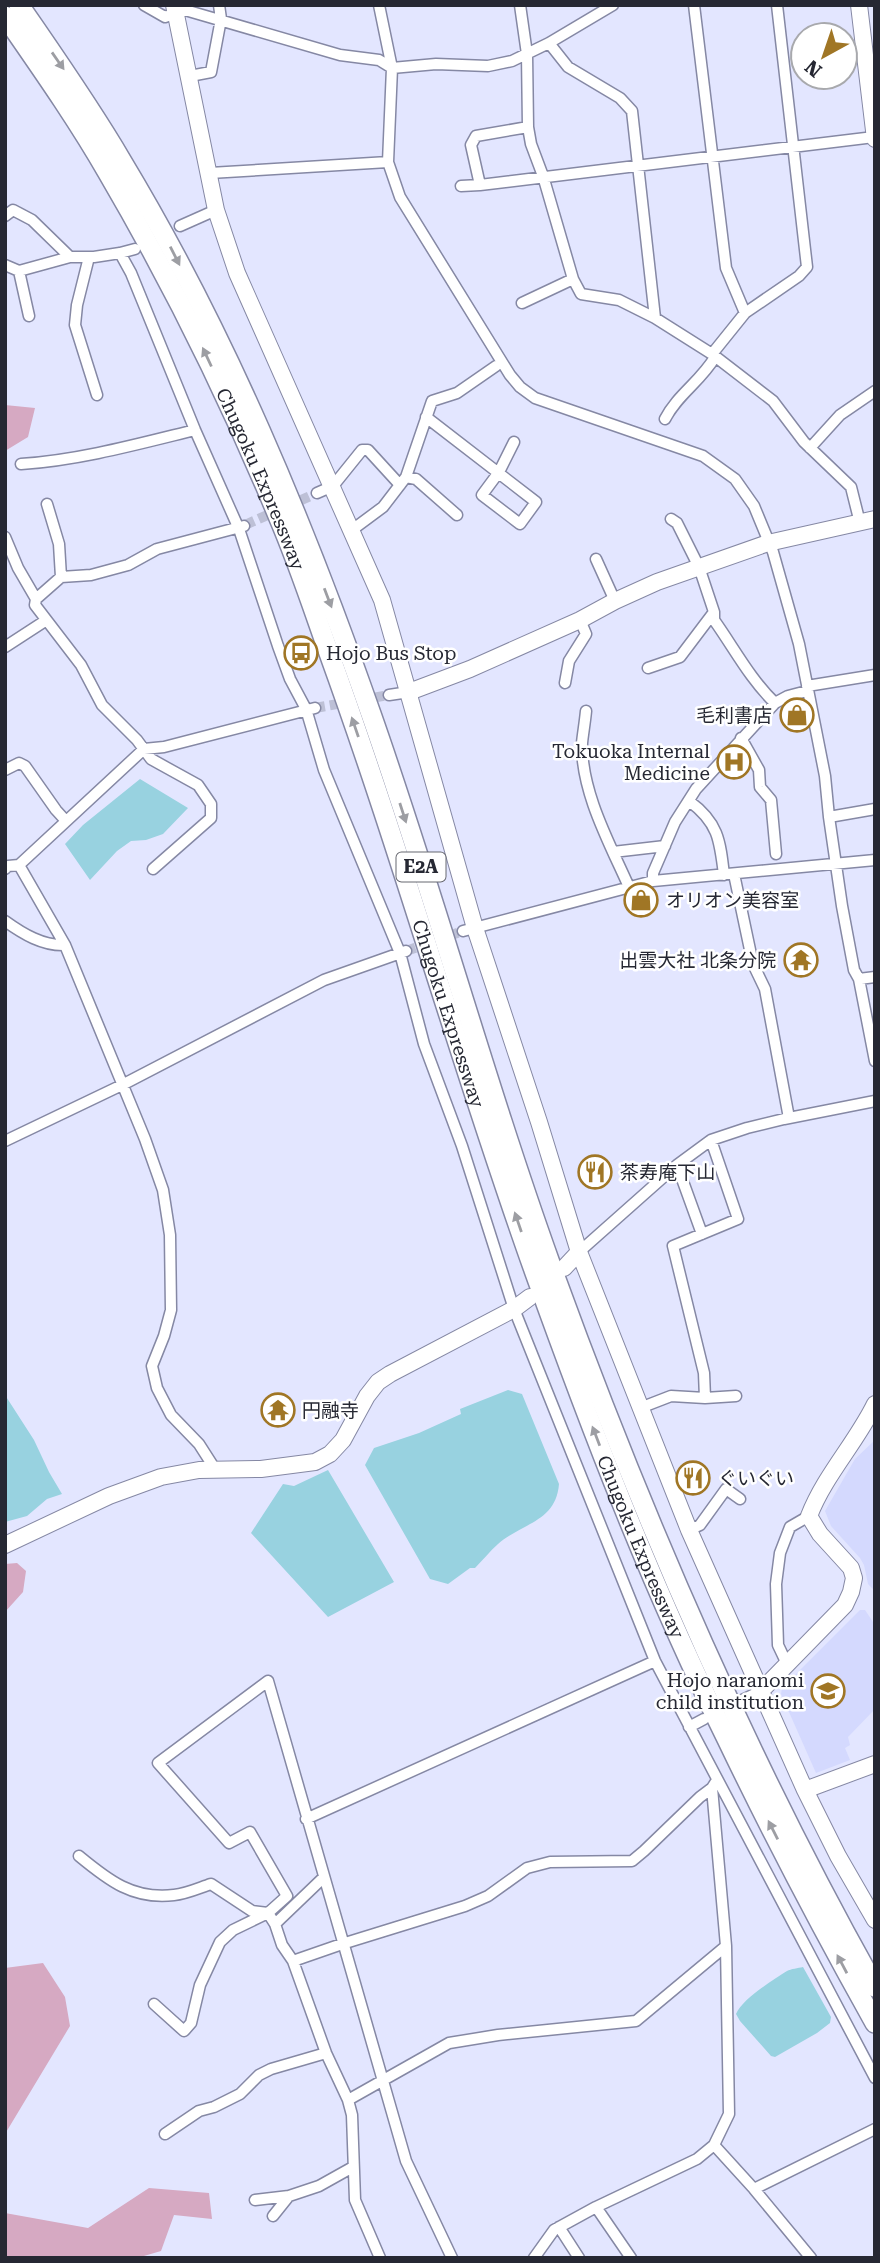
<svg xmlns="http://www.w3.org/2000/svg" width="880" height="2263" font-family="'Roboto Serif','Noto Sans JP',serif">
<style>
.built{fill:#d4d9fe}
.forest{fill:#d6a9c2}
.water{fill:#98d2e0}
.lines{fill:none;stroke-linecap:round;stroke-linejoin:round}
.street-tunnel{stroke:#bdc0d6;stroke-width:10;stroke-dasharray:10 5;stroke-linecap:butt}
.street-casing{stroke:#8588a4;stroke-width:13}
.secondary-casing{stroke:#8588a4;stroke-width:18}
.highway-casing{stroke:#8588a4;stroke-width:22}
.street{stroke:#fff;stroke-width:10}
.secondary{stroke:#fff;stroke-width:16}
.highway{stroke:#fff;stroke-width:19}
.oneway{fill:#9d9ea3}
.labels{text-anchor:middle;stroke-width:5;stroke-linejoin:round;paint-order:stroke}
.shield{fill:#fff;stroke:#676870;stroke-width:2}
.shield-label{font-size:18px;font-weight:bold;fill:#262833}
.street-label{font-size:19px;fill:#262833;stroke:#fff}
.poi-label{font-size:19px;fill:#262833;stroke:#fff;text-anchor:start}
</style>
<rect width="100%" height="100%" fill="#e3e6ff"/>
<path class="built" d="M 875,1440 L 875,1591 L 868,1584 L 864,1565 L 860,1558 L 831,1526 L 825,1511 L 855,1459 Z
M 860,1610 L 865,1610 L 875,1625 L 875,1709 L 848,1737 L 850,1745 L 845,1748 L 850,1760 L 816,1773 L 781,1694 L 782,1688 Z"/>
<path class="forest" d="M 5,405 L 35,408 L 28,437 L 5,451 Z
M 17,1563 L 26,1571 L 23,1592 L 5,1612 L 5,1564 Z
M 43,1963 L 65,1997 L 70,2026 L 5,2134 L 5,1968 Z
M 149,2188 L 209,2193 L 212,2219 L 174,2215 L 161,2251 L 137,2258 L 5,2258 L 5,2213 L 88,2228 Z"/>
<path class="water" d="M 140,779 L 188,808 L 163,834 L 146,840 L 131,841 L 117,851 L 90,880 L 65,844 L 83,825 Z
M 508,1390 L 522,1394 L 559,1484 C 556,1522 522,1523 498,1544 C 490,1551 483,1560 475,1568 L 470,1568 L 448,1584 L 430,1579 L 365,1465 L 374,1448 L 419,1433 L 461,1414 L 460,1409 Z
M 5,1395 L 34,1440 L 49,1472 L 62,1494 L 47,1499 L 27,1516 L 5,1522 Z
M 328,1470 L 394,1582 L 328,1617 L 251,1533 L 283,1484 L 294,1486 Z
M 803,1967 L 831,2017 L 830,2023 L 817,2033 L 775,2057 L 771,2056 L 740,2021 L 736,2014 C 742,1999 773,1980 787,1971 C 791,1969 798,1968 803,1967 Z"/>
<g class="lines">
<path class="street-tunnel" d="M 245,525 L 317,493
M 315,708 L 389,695
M 406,951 L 463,931"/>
<defs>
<path id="street" d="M 144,5 L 165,17 L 185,10 L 340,55 L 379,60 L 392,68 L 436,64 L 488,66 L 512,61 L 549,43 L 613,5
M 379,5 L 392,68 L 388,162 L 400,197 L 510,375 L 520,387 L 535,398 L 703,456 L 735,479 L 754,506 L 773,552 L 799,644 L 825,776 L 829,817 L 842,906 L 854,970 L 859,979 L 875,1061
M 520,5 L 527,54 L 528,127 L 531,144 L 543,176 L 573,279 L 581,294 L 619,300 L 655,318 L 712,354 L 773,401 L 804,442 L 851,487 L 860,523
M 694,5 L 726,268 L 745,313
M 549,43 L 568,67 L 620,98 L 632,111 L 655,318
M 190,76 L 211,72 L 221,19 L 219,5
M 210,173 L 388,162
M 480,185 L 471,145 L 476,136 L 528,127
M 461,186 L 480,185 L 874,137
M 5,216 L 13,210 L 32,220 L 70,257
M 180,226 L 216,210
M 120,253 L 131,273 L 195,430 L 239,529 L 278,646 L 290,679 L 306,709 L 324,770 L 400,953 L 424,1044 L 462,1146 L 514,1309 L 655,1661 L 875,2078
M 89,257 L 77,305 L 75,325 L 97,395
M 5,265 L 19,271 L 70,257 L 94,257 L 120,253 L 135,249
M 19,271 L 29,316
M 522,303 L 573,279
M 712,354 L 745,313 L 799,276 L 807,267 L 777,5
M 426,417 L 536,502 L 520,524 L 482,495 L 499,472 L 514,442
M 665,419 C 677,395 701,381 715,357
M 810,448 L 840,415 L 875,391
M 21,464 C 80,460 138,444 195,430
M 406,477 L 416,479 L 457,515
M 317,493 L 333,486 L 362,450 L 368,450 L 400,485
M 47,504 L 59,544 L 61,577
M 671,519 L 677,523 L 699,567 L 714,612 L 714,620 C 734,648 750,679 775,703
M 352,530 L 383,507 L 406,477 L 432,401 L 457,393 L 496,366
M 5,537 L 18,568 L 36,599 L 35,605 L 81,665 L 102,705 L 137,740 L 151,759 L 198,785 L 211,804 L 211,818 L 153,869
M 596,559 L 615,601
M 36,599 L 61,577 L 91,575 L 128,565 L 157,549 L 244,526
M 5,647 L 45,621
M 648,668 L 680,657 L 714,612
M 565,683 L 569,661 L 586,634 L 580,620
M 807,686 L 875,675
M 389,695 L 409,692
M 586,711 C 585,722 583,733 582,743 C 581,792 610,844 629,887
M 741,738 L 759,770 L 760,787 L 771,800 L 776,854
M 5,770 L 19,763 L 25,766 L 56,810 L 66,821
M 689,801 C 718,822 720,840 724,875
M 829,817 L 875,809
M 613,852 L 665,846
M 19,865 L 65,945 L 145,1139 L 163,1190 L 170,1235 L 171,1310 L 164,1336 L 152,1366 L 157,1388 L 171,1415 L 199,1444 L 215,1469
M 5,869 L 8,866 L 19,865 L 144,749 L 164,747 L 315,708
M 734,874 L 753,964 L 765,989 L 789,1118
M 653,881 L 653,873 L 675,822 L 696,789 L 775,703 L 788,696 L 807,691
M 5,921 C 23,934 43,946 65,945
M 463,931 L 653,881 L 875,860
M 859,979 L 875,977
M 5,1141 L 122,1085 L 324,980 L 406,951
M 677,1165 L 702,1234
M 579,1252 L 677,1165 L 711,1140 L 747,1128 L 784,1119 L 875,1101
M 705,1398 L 704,1373 L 673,1246 L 738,1219 L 711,1140
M 640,1408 L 671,1396 L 705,1398 L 736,1396
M 689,1530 L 700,1525 L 726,1489 L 740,1499
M 787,1664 L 778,1645 L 776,1584 L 780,1553 L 790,1527 L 809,1516
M 742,1700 L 761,1691
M 689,1727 L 704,1719
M 306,1819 L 655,1661
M 79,1856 C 108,1880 133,1900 174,1895 C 186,1894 199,1888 211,1884 L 252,1911 L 268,1913 L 275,1924 L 282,1945 L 293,1961 L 326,2053 L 348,2100 L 352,2115 L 355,2200 L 380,2258
M 275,1924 L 323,1878
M 293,1961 L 342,1944 L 465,1906 L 488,1896 L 527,1868 L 550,1862 L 632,1861 L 644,1851 L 700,1797 L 712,1788
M 154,2004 L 184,2031 L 191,2023 L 200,1985 L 220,1942 L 233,1930 L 268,1913 L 287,1896 L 250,1832 L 229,1843 L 158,1763 L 268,1681 L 406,2161 L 452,2258
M 348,2100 L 449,2043 L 498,2035 L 636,2021 L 726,1946
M 165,2134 L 199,2111 L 214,2107 L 240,2094 L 259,2075 L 271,2069 L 326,2053
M 714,2145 L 754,2189 L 811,2258
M 754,2189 L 875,2129
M 255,2200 L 289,2196 L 319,2186 L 353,2167
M 596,2207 L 631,2258
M 273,2216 L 289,2196
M 559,2227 L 579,2258
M 534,2258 L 554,2230 L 596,2207 L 697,2159 L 714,2145 L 729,2114 L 726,1946 L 712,1788 L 717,1780"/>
<path id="secondary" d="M 174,5 L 216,210 L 237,273 L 382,600 L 475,928 L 539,1122 L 579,1252 L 689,1530 L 805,1790 L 838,1856 L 875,1920
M 859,5 L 875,139
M 409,692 L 470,669 L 580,620 L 615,601 L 657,582 L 768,543 L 875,519
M 564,1268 L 579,1252
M 5,1545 L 109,1496 L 161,1477 L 199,1470 L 261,1469 L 315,1462 L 330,1454 L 343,1440 L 367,1396 L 378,1382 L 390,1374 L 514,1309 L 530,1297
M 761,1691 L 845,1605 L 851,1592 L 854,1578 L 851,1568 L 820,1534 L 809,1516 C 825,1475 856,1443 875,1404
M 805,1790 L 875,1764"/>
<g id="highway">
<path d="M 19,5 C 54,56 90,107 121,160 C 226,334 304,523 371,714 C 435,896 485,1082 550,1263 C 640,1512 745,1756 875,1987"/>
<path id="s1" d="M 5,16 C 41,68 77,119 108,173 C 173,284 230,400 279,518 C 298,562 313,608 329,653 C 403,857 461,1066 534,1270 C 591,1429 652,1588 727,1739 C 773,1835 823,1930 875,2023"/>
</g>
</defs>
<use href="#street" class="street-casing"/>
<use href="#secondary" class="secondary-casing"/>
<use href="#highway" class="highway-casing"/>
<use href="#street" class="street"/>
<use href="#secondary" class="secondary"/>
<use href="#highway" class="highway"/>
</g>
<defs><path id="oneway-solid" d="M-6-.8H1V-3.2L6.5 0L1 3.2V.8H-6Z" transform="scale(1.75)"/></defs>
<g class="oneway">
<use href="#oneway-solid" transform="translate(58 61) rotate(55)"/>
<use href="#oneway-solid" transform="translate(175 256) rotate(63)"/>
<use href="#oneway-solid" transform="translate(207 357) rotate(-115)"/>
<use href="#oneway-solid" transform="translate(328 598) rotate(69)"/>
<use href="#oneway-solid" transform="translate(355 727) rotate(-109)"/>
<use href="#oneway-solid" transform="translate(403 813) rotate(72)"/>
<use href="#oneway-solid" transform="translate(518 1222) rotate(-109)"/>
<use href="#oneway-solid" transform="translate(596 1436) rotate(-111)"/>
<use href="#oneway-solid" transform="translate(773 1830) rotate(-117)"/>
<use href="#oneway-solid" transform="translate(842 1964) rotate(-118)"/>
</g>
<defs>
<symbol id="bus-ring" viewBox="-11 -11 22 22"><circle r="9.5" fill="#fff" stroke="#a07625" stroke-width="1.5"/><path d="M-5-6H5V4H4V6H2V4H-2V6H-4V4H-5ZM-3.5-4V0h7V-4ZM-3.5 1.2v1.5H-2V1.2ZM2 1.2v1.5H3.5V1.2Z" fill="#a07625"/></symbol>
<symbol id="shop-ring" viewBox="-11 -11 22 22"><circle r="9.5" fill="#fff" stroke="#a07625" stroke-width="1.5"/><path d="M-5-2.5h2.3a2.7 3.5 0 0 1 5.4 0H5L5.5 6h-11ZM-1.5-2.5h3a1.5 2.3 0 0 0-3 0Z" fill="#a07625"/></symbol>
<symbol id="hospital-ring" viewBox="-11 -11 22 22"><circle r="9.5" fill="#fff" stroke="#a07625" stroke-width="1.5"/><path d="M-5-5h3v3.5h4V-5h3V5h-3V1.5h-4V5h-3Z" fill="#a07625"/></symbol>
<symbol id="temple-ring" viewBox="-11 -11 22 22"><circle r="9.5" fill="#fff" stroke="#a07625" stroke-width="1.5"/><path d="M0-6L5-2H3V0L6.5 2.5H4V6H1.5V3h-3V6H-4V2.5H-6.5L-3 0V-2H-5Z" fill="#a07625"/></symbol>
<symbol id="restaurant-ring" viewBox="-11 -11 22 22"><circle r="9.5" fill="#fff" stroke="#a07625" stroke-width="1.5"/><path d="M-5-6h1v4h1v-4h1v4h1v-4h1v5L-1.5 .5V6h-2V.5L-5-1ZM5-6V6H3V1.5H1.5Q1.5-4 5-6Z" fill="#a07625"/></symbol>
<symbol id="school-ring" viewBox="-11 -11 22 22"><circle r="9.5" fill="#fff" stroke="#a07625" stroke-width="1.5"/><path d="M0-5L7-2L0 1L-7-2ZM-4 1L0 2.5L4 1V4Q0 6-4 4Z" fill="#a07625"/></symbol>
</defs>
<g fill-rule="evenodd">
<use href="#bus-ring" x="282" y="634" width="38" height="38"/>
<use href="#shop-ring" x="778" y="696" width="38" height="38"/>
<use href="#hospital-ring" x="715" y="743" width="38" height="38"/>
<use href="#shop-ring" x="622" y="881" width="38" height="38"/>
<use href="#temple-ring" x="782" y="941" width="38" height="38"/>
<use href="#restaurant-ring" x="576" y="1153" width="38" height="38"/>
<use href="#temple-ring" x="259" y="1391" width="38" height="38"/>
<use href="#restaurant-ring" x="674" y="1459" width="38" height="38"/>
<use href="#school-ring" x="809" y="1672" width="38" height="38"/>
</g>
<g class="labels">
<rect class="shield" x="396.5" y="852.5" width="49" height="29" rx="5"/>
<g class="shield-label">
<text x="421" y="873">E2A</text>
</g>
<g class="street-label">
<text dy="7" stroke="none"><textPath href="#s1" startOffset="530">Chugoku Expressway</textPath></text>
<text dy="7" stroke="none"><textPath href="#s1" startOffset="1097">Chugoku Expressway</textPath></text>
<text dy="7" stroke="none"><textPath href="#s1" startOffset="1664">Chugoku Expressway</textPath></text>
</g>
<g class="poi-label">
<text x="326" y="660">Hojo Bus Stop</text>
<text x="772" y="722" text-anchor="end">毛利書店</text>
<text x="710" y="758" text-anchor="end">Tokuoka Internal<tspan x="710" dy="22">Medicine</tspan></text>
<text x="666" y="907">オリオン美容室</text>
<text x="776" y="967" text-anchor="end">出雲大社 北条分院</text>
<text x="620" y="1179">茶寿庵下山</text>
<text x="302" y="1417">円融寺</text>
<text x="718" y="1485">ぐいぐい</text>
<text x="804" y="1687" text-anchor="end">Hojo naranomi<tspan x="804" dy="22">child institution</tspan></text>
</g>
</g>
<rect width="880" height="2263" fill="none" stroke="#262833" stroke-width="14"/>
<g transform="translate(824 56) rotate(220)"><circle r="33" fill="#ffffff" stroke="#a8a9ad" stroke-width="2"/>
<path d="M0-5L12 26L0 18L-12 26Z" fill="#a07625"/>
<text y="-10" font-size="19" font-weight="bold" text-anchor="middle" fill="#262833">N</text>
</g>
</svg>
